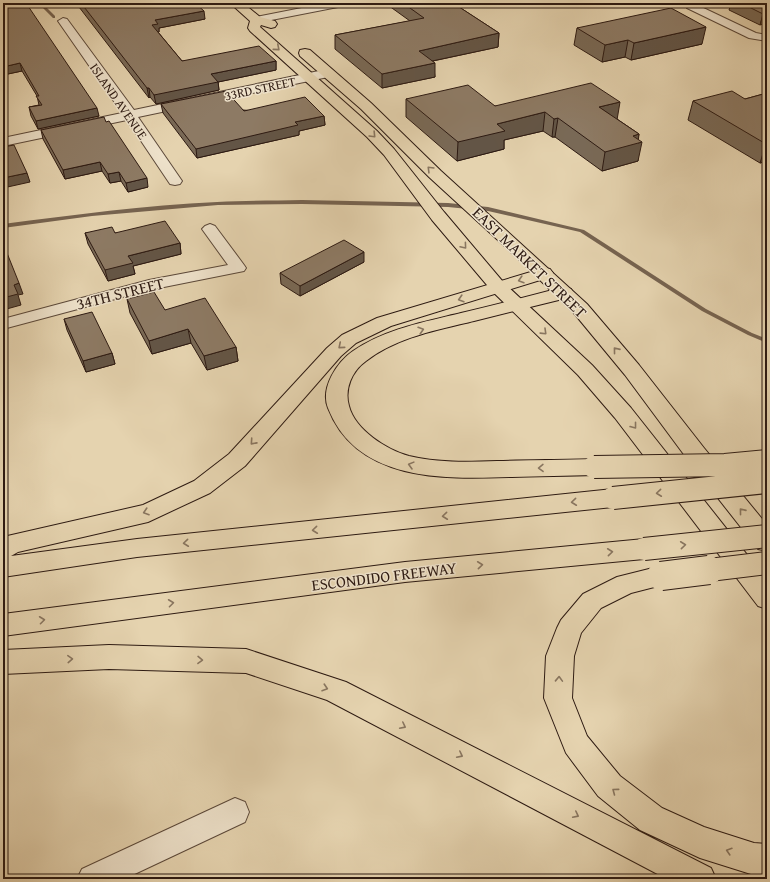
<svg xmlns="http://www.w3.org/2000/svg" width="770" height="882" font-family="'Gentium Book Plus',serif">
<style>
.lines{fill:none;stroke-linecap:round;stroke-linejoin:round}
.stream{fill:#766350;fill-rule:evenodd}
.street-casing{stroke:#5b4839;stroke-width:2}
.primary-casing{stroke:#2d1a12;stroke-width:2}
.highway-casing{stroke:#2d1a12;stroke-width:2}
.street{fill:#eee2cb;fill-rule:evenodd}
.primary{fill:#e5d3af;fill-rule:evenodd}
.highway{fill:#e5d3af;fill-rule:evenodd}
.highway-bridge-far1-casing{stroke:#2d1a12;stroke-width:24;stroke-linecap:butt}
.highway-bridge-casing{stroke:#2d1a12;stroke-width:30;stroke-linecap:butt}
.highway-bridge-far1{stroke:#e5d3af;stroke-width:22}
.highway-bridge{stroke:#e5d3af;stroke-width:28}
.wall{fill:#796956;stroke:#2d1a12}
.shaded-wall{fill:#635546;stroke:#2d1a12}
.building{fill:#8d7a64;stroke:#2d1a12}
.oneway{stroke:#897660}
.labels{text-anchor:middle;stroke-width:3;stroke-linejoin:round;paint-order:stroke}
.far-street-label{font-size:13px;fill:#2d1a12;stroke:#eee2cb}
.street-label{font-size:16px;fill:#2d1a12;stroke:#eee2cb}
</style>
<rect width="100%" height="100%" fill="#e5d3af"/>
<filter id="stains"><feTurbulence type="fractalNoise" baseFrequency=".005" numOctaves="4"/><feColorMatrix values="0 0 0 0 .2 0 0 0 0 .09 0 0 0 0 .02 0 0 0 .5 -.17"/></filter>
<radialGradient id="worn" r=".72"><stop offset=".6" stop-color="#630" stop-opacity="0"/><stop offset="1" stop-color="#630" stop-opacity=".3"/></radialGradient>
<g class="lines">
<path class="stream" d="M 46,3 L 50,3 L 47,8 L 55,16 L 55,18 L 53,18 L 43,8 Z
M 302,200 L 448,203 L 488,207 L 584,230 L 706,309 L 752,333 L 767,339 L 767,343 L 748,335 L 702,311 L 580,232 L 488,211 L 448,207 L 302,204 L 218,205 L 92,216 L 3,228 L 3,224 C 74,215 145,205 217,202 C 245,200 274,201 302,200 Z"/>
<defs>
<path id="street" d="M 327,3 L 348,3 L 343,6 L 256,23 L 251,20 L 256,17 Z
M 690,3 L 695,4 L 756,33 L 767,35 L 767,41 L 749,38 L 687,8 L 686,6 Z
M 63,18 L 67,19 L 134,110 L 328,69 L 332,70 L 334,73 L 332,76 L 328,77 L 138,117 L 182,181 L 180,184 L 175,185 L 170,184 L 127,120 L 3,146 L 3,138 L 122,113 L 58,21 Z
M 210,224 L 215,226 L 244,265 L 246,268 L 244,271 L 149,290 L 3,329 L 3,319 L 149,280 L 228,265 L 202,229 L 205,226 Z
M 235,798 L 245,802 L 249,812 L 245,822 L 124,879 L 77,879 L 82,869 Z"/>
<path id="primary" d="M 230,3 L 243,3 L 260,17 L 275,21 L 277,24 L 275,27 L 271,28 L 261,25 L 260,27 L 377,131 L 394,149 L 444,212 L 504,283 L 592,365 L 631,408 L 767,580 L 767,609 L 758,606 L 615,418 L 578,375 L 492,291 L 432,220 L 384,155 L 367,137 L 250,31 L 248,28 L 250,21 Z
M 305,49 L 310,50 L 371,103 L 441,171 L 587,304 L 639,365 L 704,448 L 767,525 L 767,551 L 758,549 L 688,460 L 625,375 L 573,312 L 513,254 L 429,177 L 361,109 L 300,56 L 299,53 L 300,50 Z"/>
<path id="highway" d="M 544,268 L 550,269 L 553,273 L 550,277 L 391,326 L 356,343 L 341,356 L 245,466 L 210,493 L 148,522 L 18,552 L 11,556 L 137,539 L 613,489 L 621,492 L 625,498 L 621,504 L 613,507 L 137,557 L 3,577 L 3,537 L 143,505 L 194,481 L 229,454 L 327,348 L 342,335 L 377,318 Z
M 564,287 L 571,289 L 573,293 L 571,297 C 538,305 506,313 474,321 C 437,330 397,337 366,361 C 352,371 344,389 349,406 C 355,430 387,450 409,456 C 438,463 468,462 497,461 C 529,460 562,460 594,459 L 602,461 L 605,467 L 602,473 L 594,475 C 567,476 540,476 512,477 C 446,479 357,483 328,408 C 320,388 337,362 353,351 C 385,329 424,322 461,313 C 496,305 530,296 564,287 Z
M 644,539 L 653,542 L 656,549 L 653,556 L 644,559 L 405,582 L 3,636 L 3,614 L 405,562 Z
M 661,566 L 670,569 L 674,576 L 670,583 L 631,593 L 601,608 L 581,633 L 574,656 L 572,698 L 587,736 L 620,776 L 662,808 L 704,827 L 754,843 L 767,844 L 767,876 L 754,875 L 700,858 L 640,830 L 598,796 L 566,753 L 544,698 L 546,656 L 557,628 L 561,620 L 583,594 L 617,577 Z
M 109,645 L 246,649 L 346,682 L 711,868 L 716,879 L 667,879 L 327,700 L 246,673 L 109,669 L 3,674 L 3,650 Z"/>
</defs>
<use href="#street" class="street-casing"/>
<use href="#primary" class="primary-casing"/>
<use href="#highway" class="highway-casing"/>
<use href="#street" class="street"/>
<use href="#primary" class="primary"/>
<use href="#highway" class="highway"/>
<defs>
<path id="highway-bridge-far1" d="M 594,467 L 725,465 L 767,461
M 613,498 L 767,482
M 644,549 L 767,536
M 701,571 L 767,563"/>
<path id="highway-bridge" d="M 661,576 L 709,570"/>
</defs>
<use href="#highway-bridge-far1" class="highway-bridge-far1-casing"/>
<use href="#highway-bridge" class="highway-bridge-casing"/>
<use href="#highway-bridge-far1" class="highway-bridge-far1"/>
<use href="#highway-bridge" class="highway-bridge"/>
</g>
<path class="wall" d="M 5,3 L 99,116 L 38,129 L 31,116 L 29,107 L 39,105 L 37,96 L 22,71 L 3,75 Z
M 78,3 L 195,3 L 205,19 L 159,28 L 159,32 L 158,32 L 182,61 L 276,61 L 276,70 L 218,82 L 219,90 L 156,104 L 150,97 L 149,98 L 79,7 Z
M 385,3 L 453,3 L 499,33 L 498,47 L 433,61 L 435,77 L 382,88 L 335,49 L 335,35 L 410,21 Z
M 721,3 L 767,3 L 760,25 L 729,10 L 730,7 Z
M 577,28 L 702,44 L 631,60 L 625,57 L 602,62 L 574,45 Z
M 767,93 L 767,161 L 760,163 L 688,120 L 693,101 L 745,99 Z
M 406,99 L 495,106 L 617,119 L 639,134 L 638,139 L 638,161 L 602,171 L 555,137 L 552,137 L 543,131 L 504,140 L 504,149 L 457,161 L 406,117 Z
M 161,104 L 324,116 L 325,125 L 299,131 L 299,135 L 197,158 L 163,113 Z
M 41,130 L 148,187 L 128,192 L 121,181 L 110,183 L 102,171 L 65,179 L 43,139 Z
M 85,233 L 115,233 L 180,243 L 181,254 L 133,266 L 135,274 L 108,281 L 88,244 Z
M 364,262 L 300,296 L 281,284 L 280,273 Z
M 127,299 L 165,310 L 236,347 L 238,361 L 207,370 L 191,343 L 152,354 L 130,313 Z
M 64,319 L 112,353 L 115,364 L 86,372 L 67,330 Z"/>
<path class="shaded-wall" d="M 204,11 L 205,19 L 159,28 L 159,32 L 154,33 L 152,25 L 155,20 Z
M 767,13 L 767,23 L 760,25 L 763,14 Z
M 706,27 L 702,44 L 631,60 L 634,43 Z
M 499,33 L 498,47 L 418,64 L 419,51 Z
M 628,40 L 625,57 L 602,62 L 605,45 Z
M 276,61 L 276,70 L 218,82 L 219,90 L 156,104 L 154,95 L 211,74 Z
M 20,63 L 22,71 L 3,75 L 3,67 Z
M 435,63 L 435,77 L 382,88 L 382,74 Z
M 147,88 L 149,88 L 150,97 L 149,98 Z
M 620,102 L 617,120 L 599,107 Z
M 97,108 L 99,116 L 38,129 L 36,121 Z
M 545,112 L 543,131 L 504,140 L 504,149 L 457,161 L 458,142 L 497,124 Z
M 324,116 L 325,125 L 299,131 L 299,135 L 197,158 L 196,149 L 295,122 Z
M 558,118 L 555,137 L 552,137 L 554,119 Z
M 639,134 L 638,143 L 642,142 L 638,161 L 602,171 L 605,152 L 633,136 Z
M 766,144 L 767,144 L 767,161 L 760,163 Z
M 100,162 L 102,171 L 65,179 L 63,170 Z
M 119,172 L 121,181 L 110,183 L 108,174 Z
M 27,173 L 30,182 L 3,188 L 3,178 Z
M 147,178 L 148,187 L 128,192 L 126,183 Z
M 180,243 L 181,254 L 133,266 L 135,274 L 108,281 L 105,270 L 128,256 Z
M 364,252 L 364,262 L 300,296 L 300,286 Z
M 19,283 L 23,294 L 18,295 L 21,305 L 3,310 L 3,298 L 14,285 Z
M 188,329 L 191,343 L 152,354 L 149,341 Z
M 236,347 L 238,361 L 207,370 L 204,356 Z
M 112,353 L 115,364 L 86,372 L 83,361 Z"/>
<path class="building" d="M 5,3 L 26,3 L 97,108 L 36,121 L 29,107 L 42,105 L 36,96 L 39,96 L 20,63 L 3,67 L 3,5 L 6,5 Z
M 81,3 L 195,3 L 204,11 L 155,20 L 158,24 L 152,25 L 182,61 L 259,46 L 276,61 L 211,74 L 218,82 L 154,95 L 149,88 L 147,88 Z
M 403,3 L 453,3 L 499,33 L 419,51 L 435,63 L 382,74 L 335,35 L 424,18 Z
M 741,3 L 767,3 L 767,13 L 763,14 Z
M 671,8 L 706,27 L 634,43 L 628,40 L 605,45 L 577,28 Z
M 591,83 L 620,102 L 599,107 L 639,134 L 633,136 L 642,142 L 605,152 L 558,118 L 554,119 L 545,112 L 497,124 L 505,131 L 458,142 L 406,99 L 468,85 L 495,106 Z
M 226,91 L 244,111 L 305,97 L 324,116 L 295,122 L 298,125 L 196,149 L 161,104 Z
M 732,91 L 745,99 L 767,93 L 767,144 L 766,144 L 693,101 Z
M 104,117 L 106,122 L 109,121 L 147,178 L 126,183 L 119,172 L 108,174 L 100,162 L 63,170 L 41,130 Z
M 14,145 L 27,173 L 3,178 L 3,147 Z
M 165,221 L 180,243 L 128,256 L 133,263 L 105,270 L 85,233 L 112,227 L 115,233 Z
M 344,240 L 364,252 L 300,286 L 280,273 Z
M 3,243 L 19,283 L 14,285 L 18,294 L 3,298 Z
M 154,292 L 165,310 L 205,298 L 236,347 L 204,356 L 188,329 L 149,341 L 127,299 Z
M 92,312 L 112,353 L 83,361 L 64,319 Z"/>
<defs><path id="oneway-chevron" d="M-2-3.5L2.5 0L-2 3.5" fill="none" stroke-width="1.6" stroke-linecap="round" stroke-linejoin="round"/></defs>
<g class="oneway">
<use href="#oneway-chevron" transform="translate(277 48) rotate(41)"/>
<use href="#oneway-chevron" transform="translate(373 135) rotate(46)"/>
<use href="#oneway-chevron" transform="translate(430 169) rotate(-135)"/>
<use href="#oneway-chevron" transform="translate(464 246) rotate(50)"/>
<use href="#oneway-chevron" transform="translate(521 280) rotate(163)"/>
<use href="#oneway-chevron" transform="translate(461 299) rotate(163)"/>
<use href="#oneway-chevron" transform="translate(421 330) rotate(-17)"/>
<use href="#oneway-chevron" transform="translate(544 332) rotate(44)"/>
<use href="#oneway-chevron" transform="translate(341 346) rotate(140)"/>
<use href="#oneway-chevron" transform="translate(616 350) rotate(-129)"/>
<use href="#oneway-chevron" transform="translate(634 426) rotate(52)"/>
<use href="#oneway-chevron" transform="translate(253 442) rotate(132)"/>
<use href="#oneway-chevron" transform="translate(411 465) rotate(-165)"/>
<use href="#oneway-chevron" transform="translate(541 468) rotate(179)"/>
<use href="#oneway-chevron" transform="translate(659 493) rotate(174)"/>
<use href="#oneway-chevron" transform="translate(574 502) rotate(174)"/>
<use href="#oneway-chevron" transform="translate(742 511) rotate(-129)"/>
<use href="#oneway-chevron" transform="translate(146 512) rotate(162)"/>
<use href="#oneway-chevron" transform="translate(445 516) rotate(174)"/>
<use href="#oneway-chevron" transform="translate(315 530) rotate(174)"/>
<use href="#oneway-chevron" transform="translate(186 543) rotate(174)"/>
<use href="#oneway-chevron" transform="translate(683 545) rotate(-6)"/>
<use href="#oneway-chevron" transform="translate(610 552) rotate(-6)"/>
<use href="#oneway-chevron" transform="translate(480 565) rotate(-6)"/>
<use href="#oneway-chevron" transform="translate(171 603) rotate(-7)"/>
<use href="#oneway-chevron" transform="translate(42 620) rotate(-7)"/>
<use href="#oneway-chevron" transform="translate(70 659) rotate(-3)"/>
<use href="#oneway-chevron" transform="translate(200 660) rotate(1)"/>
<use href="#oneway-chevron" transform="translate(559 679) rotate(-88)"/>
<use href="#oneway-chevron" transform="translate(325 688) rotate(18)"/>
<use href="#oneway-chevron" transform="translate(403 726) rotate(27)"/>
<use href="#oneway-chevron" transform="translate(460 755) rotate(27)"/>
<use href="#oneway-chevron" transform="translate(615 791) rotate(-143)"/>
<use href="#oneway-chevron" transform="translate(576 815) rotate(27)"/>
<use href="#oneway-chevron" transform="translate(729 851) rotate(-163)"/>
</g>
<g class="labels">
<g class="far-street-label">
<text transform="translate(260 88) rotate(-12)" y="5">33RD STREET</text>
<text transform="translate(119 101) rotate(55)" y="5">ISLAND AVENUE</text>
</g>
<g class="street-label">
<text transform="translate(530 262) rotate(44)" y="6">EAST MARKET STREET</text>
<text transform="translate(120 293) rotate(-14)" y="6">34TH STREET</text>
<text transform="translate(384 576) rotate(-7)" y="6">ESCONDIDO FREEWAY</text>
</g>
</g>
<rect width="770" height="882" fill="none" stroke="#e5d3af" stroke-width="16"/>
<rect x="4" y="4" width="762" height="874" fill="none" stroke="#2d1a12" stroke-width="2"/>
<rect x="8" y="8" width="754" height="866" fill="none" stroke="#2d1a12"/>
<rect width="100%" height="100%" filter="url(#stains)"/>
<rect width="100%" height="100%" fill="url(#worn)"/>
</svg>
